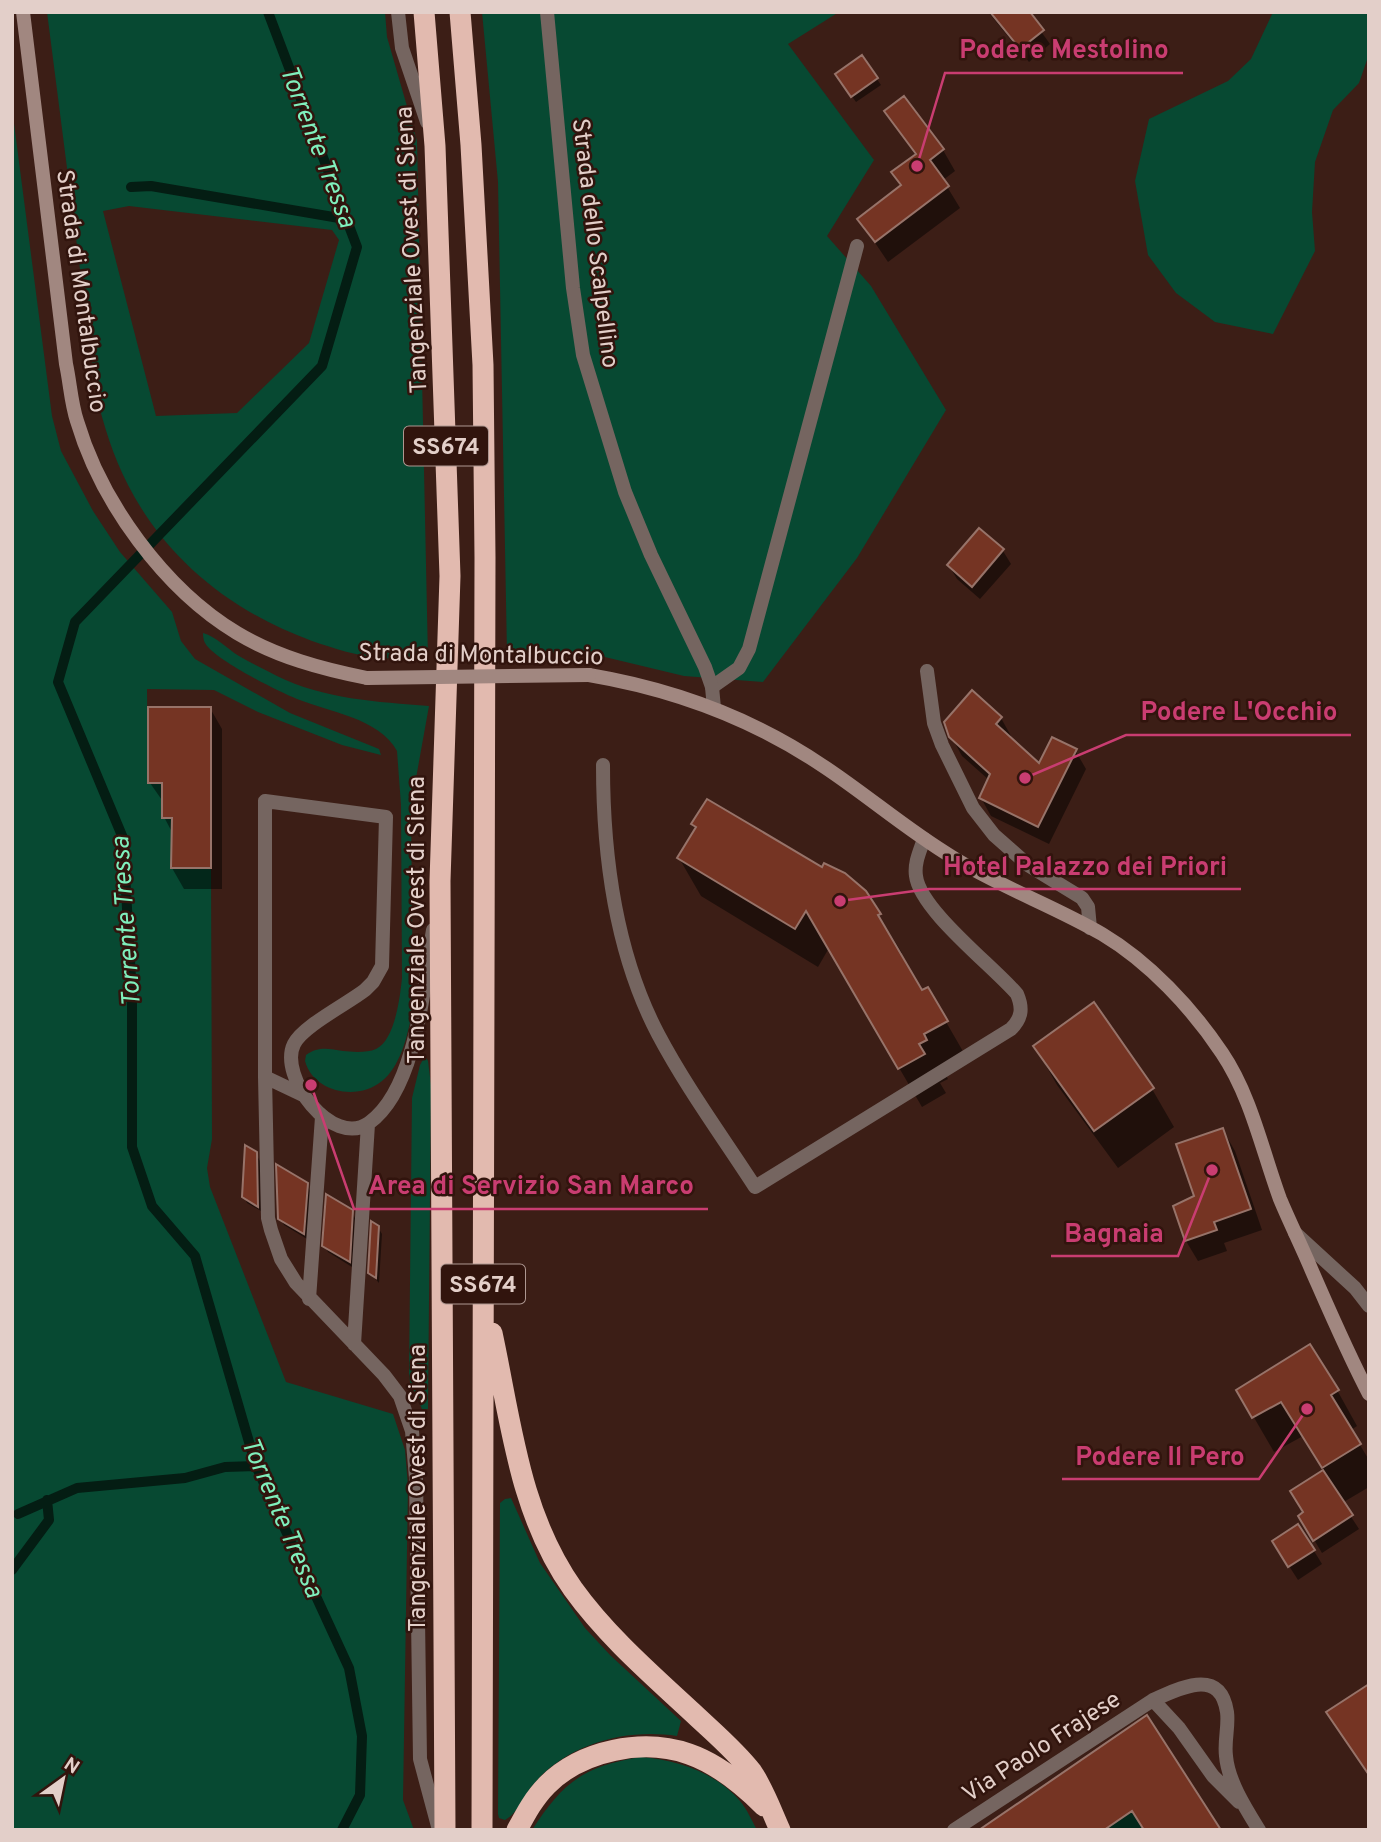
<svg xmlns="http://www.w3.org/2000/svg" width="1381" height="1842" font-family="Overpass,sans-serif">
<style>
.green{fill:#074932;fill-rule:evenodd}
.shadow{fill:#0007}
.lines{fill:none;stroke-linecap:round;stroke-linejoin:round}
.stream{stroke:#041d13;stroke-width:10}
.building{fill:#753423;stroke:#977369;stroke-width:2}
.lane{stroke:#756560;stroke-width:14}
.street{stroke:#756560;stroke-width:14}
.secondary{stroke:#a18780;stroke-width:14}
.highway{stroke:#e2baaf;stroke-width:21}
.secondary-bridge{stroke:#a18780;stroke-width:14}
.labels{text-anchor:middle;stroke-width:5;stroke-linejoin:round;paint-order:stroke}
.shield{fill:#31140d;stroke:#ae9791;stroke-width:2}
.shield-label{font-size:23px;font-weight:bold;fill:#e3cfc9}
.street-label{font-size:24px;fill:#e3cfc9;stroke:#31140d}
.water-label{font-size:26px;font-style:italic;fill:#7fefbc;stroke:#31140d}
.leader{fill:none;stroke:#c93d71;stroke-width:2.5}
.callout-dot{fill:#c93d71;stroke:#31140d;stroke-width:2.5}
.callout-label{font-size:26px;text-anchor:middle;font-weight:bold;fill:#c93d71;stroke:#31140d;stroke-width:5;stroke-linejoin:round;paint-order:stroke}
</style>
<rect width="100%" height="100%" fill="#3c1e16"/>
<path class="green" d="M 47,12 L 385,12 L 387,37 L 417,141 L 428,658 C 412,658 395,659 379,658 C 357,656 333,648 312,641 C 233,612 167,561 128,485 C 113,456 104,426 96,394 ZM 129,206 L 332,230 L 339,240 L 309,343 L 237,413 L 156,416 L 103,211 Z
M 482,12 L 839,12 L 788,44 L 874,160 L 827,236 L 871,286 L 946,410 L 857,558 L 763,682 L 684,676 L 584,652 L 507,653 L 498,182 Z
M 1273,12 L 1369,12 L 1369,54 L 1359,83 L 1333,110 L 1315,162 L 1312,212 L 1315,251 L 1273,334 L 1215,322 L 1176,293 L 1148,255 L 1135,181 L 1149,119 L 1228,81 L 1251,59 Z
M 12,108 L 52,416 L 61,451 L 93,511 L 120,552 L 172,612 L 181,641 L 195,659 L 290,713 L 379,749 L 381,755 L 342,745 L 258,712 L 214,690 L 147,689 L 148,783 L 162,783 L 162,817 L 172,818 L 171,868 L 211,868 L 212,1139 L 207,1168 L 210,1187 L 286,1382 L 393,1414 L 405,1450 L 408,1486 L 403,1800 L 414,1830 L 12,1830 Z
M 203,633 C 217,637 226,648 239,656 C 251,663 264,669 277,676 C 323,699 378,702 429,706 L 411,806 L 413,1006 C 409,1030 402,1065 382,1081 C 358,1101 314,1093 305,1061 L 306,1055 C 319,1046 329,1049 343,1051 C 352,1052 367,1053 376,1049 C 395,1040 400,997 402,978 L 401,805 L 397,751 C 379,718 329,712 297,699 C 277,691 222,663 208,647 C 204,643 203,638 203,633 Z
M 425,1056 L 428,1061 L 431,1085 L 428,1409 L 422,1409 L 410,1382 L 409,1373 L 412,1098 L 420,1065 Z
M 511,1498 L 540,1563 L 585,1628 L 610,1655 L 681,1721 L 677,1736 C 625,1728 566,1744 532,1786 C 523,1797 518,1813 505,1820 L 499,1818 L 498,1814 L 500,1503 L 505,1499 Z
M 641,1757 C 677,1760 715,1772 740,1801 C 747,1809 752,1821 757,1830 L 532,1830 C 563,1782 584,1766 641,1757 Z
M 1132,1811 L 1144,1830 L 1104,1830 Z"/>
<path class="shadow" d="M 988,12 L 1027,12 L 1050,44 L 1029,62 Z
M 862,57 L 881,85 L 856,102 L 841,81 Z
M 904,98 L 943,150 L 955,171 L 943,180 L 960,208 L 888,262 L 859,219 L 901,186 L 894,173 L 916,156 L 886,112 Z
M 979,530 L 1003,551 L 1011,564 L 980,599 L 957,579 L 949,566 Z
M 210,708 L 222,729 L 222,889 L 184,889 L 172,868 L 173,834 L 164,817 L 164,803 L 150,783 Z
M 1001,718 L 1011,736 L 1010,738 L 1040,766 L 1075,750 L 1086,769 L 1049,844 L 991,816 L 981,798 L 989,780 L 962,756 L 951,736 Z
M 693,824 L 865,893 L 902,953 L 899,954 L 921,993 L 927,989 L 968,1060 L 945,1074 L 948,1079 L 940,1083 L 946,1093 L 922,1107 L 829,948 L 818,967 L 701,896 L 679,858 L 696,829 Z
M 1035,1046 L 1152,1089 L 1174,1127 L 1118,1168 L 1057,1085 Z
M 1223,1130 L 1235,1151 L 1262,1230 L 1224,1243 L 1227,1251 L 1198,1261 L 1186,1241 L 1175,1207 L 1196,1197 Z
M 256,1154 L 260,1161 L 261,1211 L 247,1203 L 244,1196 Z
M 306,1184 L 310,1191 L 307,1239 L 284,1225 L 280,1218 Z
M 352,1211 L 355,1218 L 352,1267 L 328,1252 L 324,1245 Z
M 378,1227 L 382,1234 L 379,1283 L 370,1273 Z
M 1238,1390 L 1337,1390 L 1357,1426 L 1351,1430 L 1369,1460 L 1369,1487 L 1342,1503 L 1359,1529 L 1322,1553 L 1300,1516 L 1305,1513 L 1292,1492 L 1324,1471 L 1303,1436 L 1274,1452 Z
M 1314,1551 L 1322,1564 L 1298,1580 L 1282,1555 Z
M 1147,1718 L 1219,1830 L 982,1830 Z"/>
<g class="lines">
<path class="stream" d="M 268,12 L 357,247 L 322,366 L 75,622 L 58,682 L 123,838 L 132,996 L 132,1147 L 152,1206 L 195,1256 L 256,1466 L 349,1668 L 362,1736 L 360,1795 L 342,1830
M 131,187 L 151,186 L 345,219
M 18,1514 L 77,1488 L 185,1478 L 225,1467 L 256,1466
M 12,1570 L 49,1520 L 47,1500"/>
</g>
<path class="building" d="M 990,12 L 1030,12 L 1044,30 L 1020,49 Z
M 862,55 L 878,78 L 851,97 L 835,74 Z
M 904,96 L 944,149 L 930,160 L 949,186 L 875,242 L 857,219 L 901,185 L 891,172 L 916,154 L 884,111 Z
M 979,528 L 1004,549 L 972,587 L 947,565 Z
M 972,690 L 1002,717 L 996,724 L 1039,763 L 1052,737 L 1077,749 L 1038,827 L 979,798 L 990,774 L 949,737 L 944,722 Z
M 148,707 L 211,707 L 211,868 L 171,868 L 172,818 L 162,818 L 162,783 L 148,783 Z
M 707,799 L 822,867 L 824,863 L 845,873 L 866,891 L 881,914 L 878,915 L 922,990 L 928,987 L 948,1021 L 924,1034 L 927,1040 L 919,1044 L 925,1054 L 898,1069 L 806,911 L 795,929 L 677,858 L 696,827 L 691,824 Z
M 1094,1002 L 1154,1088 L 1094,1131 L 1033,1046 Z
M 1223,1128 L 1251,1209 L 1214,1222 L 1217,1230 L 1185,1241 L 1173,1206 L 1194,1196 L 1176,1144 Z
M 245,1145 L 257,1152 L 258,1207 L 242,1197 Z
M 276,1164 L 308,1183 L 304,1234 L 278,1219 Z
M 326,1194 L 353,1210 L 350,1262 L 322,1246 Z
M 371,1221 L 379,1226 L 376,1278 L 368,1273 Z
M 1310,1344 L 1339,1390 L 1331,1395 L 1361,1444 L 1322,1468 L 1281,1402 L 1252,1418 L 1236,1390 Z
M 1323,1470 L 1353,1515 L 1313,1541 L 1298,1516 L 1303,1512 L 1290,1491 Z
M 1298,1524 L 1315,1550 L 1288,1567 L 1272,1541 Z
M 1369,1684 L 1369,1775 L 1326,1712 Z
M 1147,1715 L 1221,1830 L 1144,1830 L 1132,1811 L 1104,1830 L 979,1830 Z"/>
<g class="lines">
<path class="lane" d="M 398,12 L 402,48 L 427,122
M 927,671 L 934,723 L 942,745 L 973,808 L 994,835 L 1028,865 L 1082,898 L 1088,907 L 1090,928
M 712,687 L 739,668 L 749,649 L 857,246
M 603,765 C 603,857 615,952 658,1034 C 686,1087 722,1136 755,1187 L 1011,1029 C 1022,1018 1023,1008 1017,994 C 993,966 920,910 916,876 C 914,863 920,851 924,839
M 433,930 C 424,984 417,1089 369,1123 C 332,1149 278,1076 294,1044 C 303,1026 347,1004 365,990 L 373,982 L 382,966 L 386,817 L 265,801 L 265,1077 L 268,1218 L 271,1230 L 281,1259 L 296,1283 L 384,1375 L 400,1396 L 412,1431 L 416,1478 L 420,1759 L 439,1830
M 265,1077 L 305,1096
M 1295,1233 L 1355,1288 L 1369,1306
M 309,1299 L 322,1117
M 354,1344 L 368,1124"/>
<path class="street" d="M 547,12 L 573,288 L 583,355 L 625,492 L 651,555 L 705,667 L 712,687 L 714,708
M 1153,1700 L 1179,1728 L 1213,1776 L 1239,1802
M 954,1830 L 1153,1700 C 1179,1689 1220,1666 1227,1712 C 1229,1726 1224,1741 1226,1756 C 1228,1781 1246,1809 1259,1830"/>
<path class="secondary" d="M 23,12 L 66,364 C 70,382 71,403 77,421 C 101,502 164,589 237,633 C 277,657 322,669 367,678
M 589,675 C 672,689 752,718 823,766 C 867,795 907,830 952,857 C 1000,887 1054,906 1102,934 C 1149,962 1192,1008 1222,1053 C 1251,1096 1262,1150 1280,1199 C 1290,1223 1302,1247 1312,1271 C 1330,1312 1348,1354 1369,1394"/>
<path class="highway" d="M 424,12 L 435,146 L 450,576 L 440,881 L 445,1830
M 460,12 L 471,145 L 483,365 L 485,557 L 482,1830
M 492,1333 C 511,1421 519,1513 573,1589 C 606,1635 651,1674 692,1712 C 712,1731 735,1750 752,1772 C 764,1790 771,1810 780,1830
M 517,1830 C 526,1813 534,1798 547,1785 C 582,1750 643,1738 689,1754 C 718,1764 743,1785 764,1806"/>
<path class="secondary-bridge" d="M 367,678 L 589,675"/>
</g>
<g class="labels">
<g class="shield">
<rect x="404" y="426.5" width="84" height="39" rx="5"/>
<rect x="441" y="1264.5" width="84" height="39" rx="5"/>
</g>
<g class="shield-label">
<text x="446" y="454">SS674</text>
<text x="483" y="1292">SS674</text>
</g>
<g class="street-label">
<text transform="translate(596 243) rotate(83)" y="8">Strada dello Scalpellino</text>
<text transform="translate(411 250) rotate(-93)" y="8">Tangenziale Ovest di Siena</text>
<text transform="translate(82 291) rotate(82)" y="8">Strada di Montalbuccio</text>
<text transform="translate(481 654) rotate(1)" y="8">Strada di Montalbuccio</text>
<text transform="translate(416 920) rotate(-90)" y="8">Tangenziale Ovest di Siena</text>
<text transform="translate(417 1488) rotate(-90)" y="8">Tangenziale Ovest di Siena</text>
<text transform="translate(1041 1746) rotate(-33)" y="8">Via Paolo Frajese</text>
</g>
<g class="water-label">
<text transform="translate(319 146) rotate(69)" y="9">Torrente Tressa</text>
<text transform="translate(125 922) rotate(-94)" y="9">Torrente Tressa</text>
<text transform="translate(283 1517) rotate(67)" y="9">Torrente Tressa</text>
</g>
</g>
<path class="leader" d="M917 166L945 73H1183M1025 778L1126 735H1351M840 901L929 889H1241M311 1085L354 1209H708M1212 1170L1178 1256H1051M1307 1409L1259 1479H1062"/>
<g class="callout-dot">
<circle cx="917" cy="166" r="7"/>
<circle cx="1025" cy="778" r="7"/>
<circle cx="840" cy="901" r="7"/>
<circle cx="311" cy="1085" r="7"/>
<circle cx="1212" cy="1170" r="7"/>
<circle cx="1307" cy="1409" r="7"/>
</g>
<g class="callout-label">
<text x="1064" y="58">Podere Mestolino</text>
<text x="1239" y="720">Podere L'Occhio</text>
<text x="1085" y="875">Hotel Palazzo dei Priori</text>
<text x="531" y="1194">Area di Servizio San Marco</text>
<text x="1114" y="1242">Bagnaia</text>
<text x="1160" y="1465">Podere Il Pero</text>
</g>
<rect width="1381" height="1842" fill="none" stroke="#e3cfc9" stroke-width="28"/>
<g transform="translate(63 1779) rotate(33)" stroke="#31140d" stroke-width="5" paint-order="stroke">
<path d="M0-5L12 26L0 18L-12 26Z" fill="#e3cfc9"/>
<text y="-10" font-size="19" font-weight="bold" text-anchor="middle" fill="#e3cfc9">N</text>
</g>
</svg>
